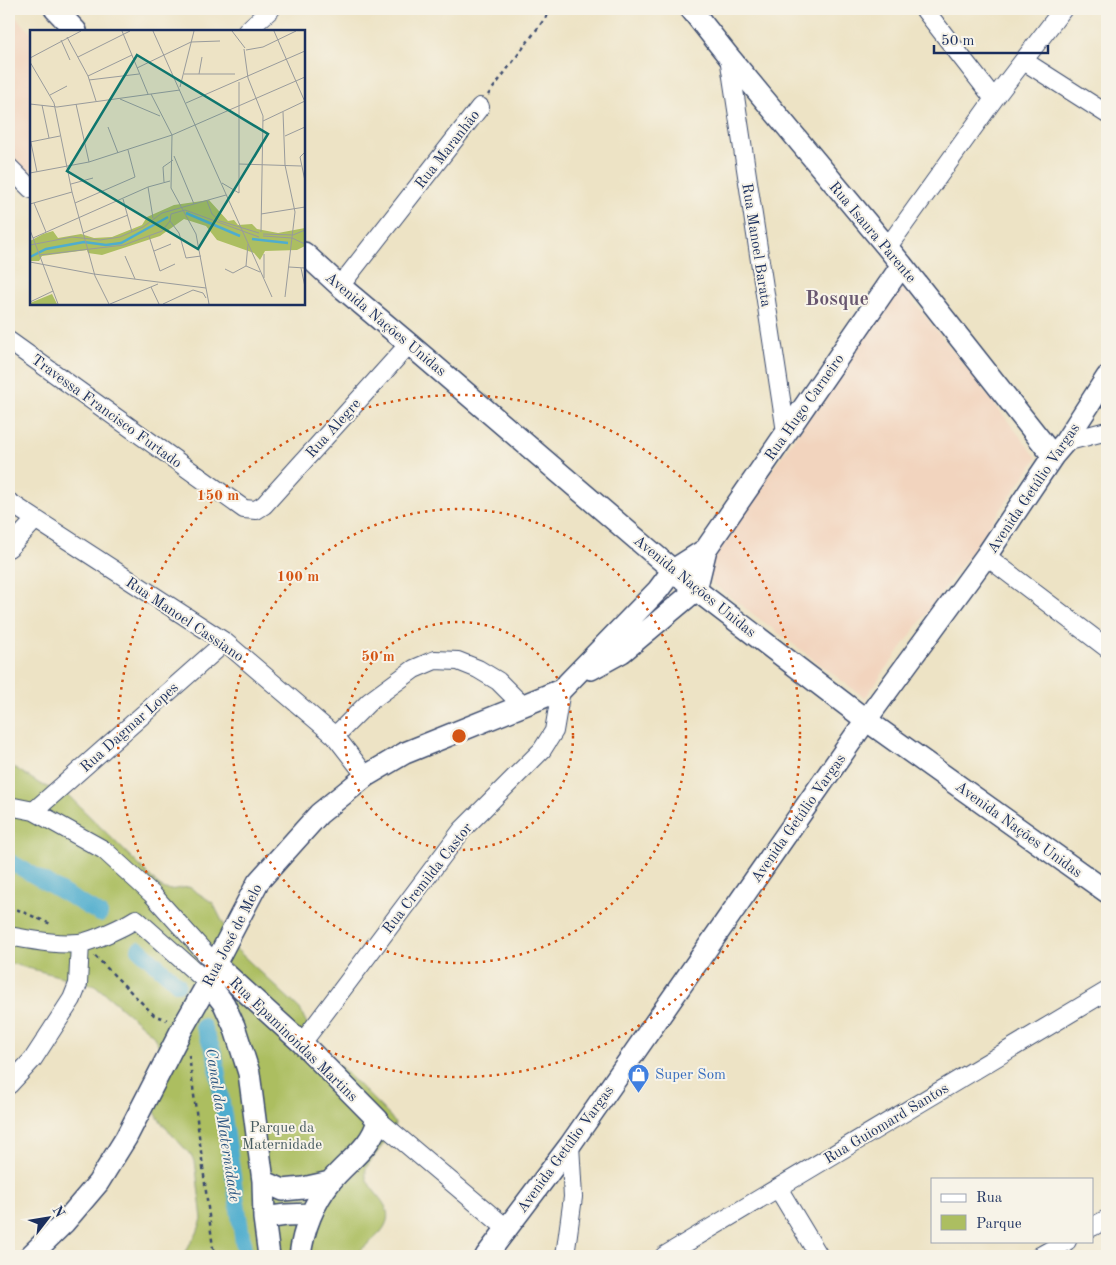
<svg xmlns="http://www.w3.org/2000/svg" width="1116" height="1265" font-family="'Old Standard TT',serif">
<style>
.built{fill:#f2d4be}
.green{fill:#acbe61;stroke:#647660}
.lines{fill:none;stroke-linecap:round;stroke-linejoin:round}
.canal{stroke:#4fadce;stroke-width:16}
.minor-casing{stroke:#3a4a6d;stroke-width:20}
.tertiary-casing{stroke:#3a4a6d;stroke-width:24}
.path{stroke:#3a4a6d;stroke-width:2.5;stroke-dasharray:4 4;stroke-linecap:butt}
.minor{stroke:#fff;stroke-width:18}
.tertiary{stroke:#fff;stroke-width:21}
.ring{fill:none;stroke:#d45514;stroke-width:2.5;stroke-dasharray:2.5 5}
.labels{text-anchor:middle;stroke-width:4;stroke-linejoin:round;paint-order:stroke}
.street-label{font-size:15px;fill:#1b2f5e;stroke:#f7f3e8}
.shop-label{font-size:15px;fill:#366cbe;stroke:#f7f3e8;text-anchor:start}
.park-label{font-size:15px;fill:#465a5f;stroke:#f7f3e8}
.water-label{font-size:16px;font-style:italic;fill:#2b5580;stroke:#f7f3e8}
.district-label{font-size:20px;font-weight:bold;fill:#68576f;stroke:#f7f3e8}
.inset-river{fill:none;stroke:#4fadce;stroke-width:2.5}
.inset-road{fill:none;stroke:#999b9c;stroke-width:1}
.view{fill:#0f766e;fill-opacity:0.15;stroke:#0f766e;stroke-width:2.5}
.inset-edge{fill:none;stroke:#1b2f5e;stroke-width:2.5}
.centre{fill:#d45514;stroke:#f7f3e8;stroke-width:2.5}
.ring-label{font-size:15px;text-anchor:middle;font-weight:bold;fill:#d45514;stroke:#f7f3e8;stroke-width:4;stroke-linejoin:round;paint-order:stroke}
</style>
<rect width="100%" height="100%" fill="#f7f3e8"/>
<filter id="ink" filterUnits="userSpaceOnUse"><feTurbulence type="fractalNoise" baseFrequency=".02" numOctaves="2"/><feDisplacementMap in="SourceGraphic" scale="10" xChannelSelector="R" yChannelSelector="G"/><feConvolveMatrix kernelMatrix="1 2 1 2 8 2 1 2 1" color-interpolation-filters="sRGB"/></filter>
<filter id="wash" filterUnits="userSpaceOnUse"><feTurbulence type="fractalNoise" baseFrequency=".0096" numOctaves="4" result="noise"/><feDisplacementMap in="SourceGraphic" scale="20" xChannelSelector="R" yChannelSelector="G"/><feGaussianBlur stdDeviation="1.12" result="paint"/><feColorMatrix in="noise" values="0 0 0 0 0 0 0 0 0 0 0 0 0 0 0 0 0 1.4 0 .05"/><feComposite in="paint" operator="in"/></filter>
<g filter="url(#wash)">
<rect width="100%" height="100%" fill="#ede3c5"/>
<path class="built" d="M 14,16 L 31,32 L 31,181 L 9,158 L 9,21 Z
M 901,285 L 1037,458 L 974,548 L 865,698 L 713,584 L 707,563 Z"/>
<path class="green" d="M 9,764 L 40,784 L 69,796 L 149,875 C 165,894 166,890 189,887 L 213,903 L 236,949 L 300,1009 L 315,1041 L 390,1116 L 395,1123 L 394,1130 L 367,1166 C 357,1191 406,1203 380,1233 C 372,1241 362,1249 353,1256 L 182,1256 L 197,1233 L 202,1219 L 195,1161 C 186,1147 155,1121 154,1108 C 153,1097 165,1074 170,1064 L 152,1034 L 96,986 L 9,963 Z"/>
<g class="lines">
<path class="canal" d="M 9,861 L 100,914
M 139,949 L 178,984
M 203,1026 L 215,1055 L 245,1256"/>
</g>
</g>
<g filter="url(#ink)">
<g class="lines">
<defs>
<path id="minor" d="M 924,9 L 994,99
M 247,31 L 271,9
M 729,57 L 786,432
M 1024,61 L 1107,114
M 9,167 L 31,189
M 887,248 L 994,99 L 1063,9
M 340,286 L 480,107
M 9,341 L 244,509 L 256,510 L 264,505 L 409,344
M 1065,442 L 1107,431
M 9,502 L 225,642 L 335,736 L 366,776
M 9,548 L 35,520
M 986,556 L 1107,648
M 335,736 L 369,702 L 414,669 L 435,660 L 458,661 L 478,669 L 498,681 L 522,705
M 9,806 L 34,811 L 104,850 L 152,894 L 215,964
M 34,811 L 225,642
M 9,936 C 32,940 56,945 79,943 C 92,942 125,926 136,919 L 208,983
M 302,1043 L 462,830 L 542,750 L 554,731 L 561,690
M 9,1085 L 33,1059 L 72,999 L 78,984 L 80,943
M 378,1120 L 506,1228
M 778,1188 L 819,1256
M 1092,1227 L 1107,1219
M 565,1256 L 573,1197 L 570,1145
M 664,1256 L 1107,991
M 1040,1256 L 1067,1241"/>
<path id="tertiary" d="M 55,9 L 76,31
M 691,9 L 729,57 L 902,265 L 1053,456
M 304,253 L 340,286 L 409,344 L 696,590 L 866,720 L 1107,892
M 591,669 L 622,652 L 696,590 L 706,549 L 902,265
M 215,964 L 302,1043 L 378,1120 C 372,1147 347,1161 331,1181 C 314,1202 303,1230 300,1256
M 208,983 L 224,1004 L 234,1026 L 249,1073 L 263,1181 L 264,1218 L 269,1256
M 263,1181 L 283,1190 L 303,1188 L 330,1182
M 264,1218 L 286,1215 L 311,1214
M 30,1256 L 64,1223 L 98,1183 L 126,1138 L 183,1027 L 208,983 L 215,964 L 258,882 L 319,814 L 366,776 L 405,753 L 561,690 L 658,590 L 673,570 L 706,549
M 486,1256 L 570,1145 L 866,720 L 986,556 L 1053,456 L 1065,442 L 1107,377"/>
</defs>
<use href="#minor" class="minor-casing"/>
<use href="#tertiary" class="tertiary-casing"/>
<path class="path" d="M 488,95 L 552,9
M 9,906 L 53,925
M 95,956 L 154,1015 L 167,1020
M 189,1055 L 214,1256"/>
<use href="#minor" class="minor"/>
<use href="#tertiary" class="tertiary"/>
</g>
</g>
<g class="ring">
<circle cx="459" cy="736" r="114"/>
<circle cx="459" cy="736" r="227"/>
<circle cx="459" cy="736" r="341"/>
</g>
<defs>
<symbol id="shop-pin" viewBox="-11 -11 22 30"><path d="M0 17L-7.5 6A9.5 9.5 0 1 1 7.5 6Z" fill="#3f7fe0" stroke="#f7f3e8"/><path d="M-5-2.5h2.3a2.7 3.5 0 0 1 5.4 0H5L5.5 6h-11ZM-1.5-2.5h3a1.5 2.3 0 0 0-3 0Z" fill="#fff"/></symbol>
</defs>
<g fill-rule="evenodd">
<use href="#shop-pin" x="626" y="1062" width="25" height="34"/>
</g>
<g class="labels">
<g class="street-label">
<text transform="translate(447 149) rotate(-52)" y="5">Rua Maranhão</text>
<text transform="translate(873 232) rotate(50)" y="5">Rua Isaura Parente</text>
<text transform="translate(757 245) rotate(81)" y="5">Rua Manoel Barata</text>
<text transform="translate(386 324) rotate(40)" y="5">Avenida Nações Unidas</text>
<text transform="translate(804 407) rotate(-55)" y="5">Rua Hugo Carneiro</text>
<text transform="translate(107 411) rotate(36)" y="5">Travessa Francisco Furtado</text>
<text transform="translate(333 428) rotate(-48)" y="5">Rua Alegre</text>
<text transform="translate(1033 488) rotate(-56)" y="5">Avenida Getúlio Vargas</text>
<text transform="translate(695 586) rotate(39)" y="5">Avenida Nações Unidas</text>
<text transform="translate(185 619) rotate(34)" y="5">Rua Manoel Cassiano</text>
<text transform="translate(129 727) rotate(-42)" y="5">Rua Dagmar Lopes</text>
<text transform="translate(798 818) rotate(-55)" y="5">Avenida Getúlio Vargas</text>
<text transform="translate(1019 829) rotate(36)" y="5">Avenida Nações Unidas</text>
<text transform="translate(427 878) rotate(-52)" y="5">Rua Cremilda Castor</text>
<text transform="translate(232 935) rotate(-63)" y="5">Rua José de Melo</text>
<text transform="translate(294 1039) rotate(44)" y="5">Rua Epaminondas Martins</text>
<text transform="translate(886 1123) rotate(-31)" y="5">Rua Guiomard Santos</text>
<text transform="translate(565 1149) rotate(-54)" y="5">Avenida Getúlio Vargas</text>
</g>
<g class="shop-label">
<text x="655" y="1079">Super Som</text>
</g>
<g class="park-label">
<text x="282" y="1132">Parque da<tspan x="282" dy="17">Maternidade</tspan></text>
</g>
<g class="water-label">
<text transform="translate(224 1125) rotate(81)" y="6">Canal da Maternidade</text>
</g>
<g class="district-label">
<text x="837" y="305">Bosque</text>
</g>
</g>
<g transform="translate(30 30)">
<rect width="275" height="275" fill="#ede3c5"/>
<path d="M 179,170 L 198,191 L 204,190 L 208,195 L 222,194 L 227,199 L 248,203 L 275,198 L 275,216 L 267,220 L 235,221 L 230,230 L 224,223 L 187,210 L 176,196 L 154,189 L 130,206 L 72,225 L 58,223 L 57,220 L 12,226 L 9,231 L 0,231 L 0,211 L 13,204 L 23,201 L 28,208 L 51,204 L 64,208 L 82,207 L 112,195 L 117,187 L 144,175 ZM 22,264 L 27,274 L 0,274 L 0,273 Z" fill="#acbe61"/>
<path class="inset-river" d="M 156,183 L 210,206M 222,209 L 258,213M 0,227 L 16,219 L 54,212 L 76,215 L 91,213 L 138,187"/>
<path class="inset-road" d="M 92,1 L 118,64M 123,1 L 242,267M 202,1 L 215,18M 244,1 L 275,72M 37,7 L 58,46 L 66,71M 31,10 L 40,30M 214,19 L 218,48 L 233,86 L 231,202M 216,20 L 233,17 L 266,1M 48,27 L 100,1M 0,28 L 51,1M 0,32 L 24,73 L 42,162 L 65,246M 107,38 L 161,12 L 190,11M 154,44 L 205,44M 169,44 L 172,27M 58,46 L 102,25M 59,50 L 109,44M 150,57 L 164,1M 121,64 L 142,105 L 141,158 L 166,204 L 176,258M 20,65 L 37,56M 90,69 L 130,86M 156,73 L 275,21M 0,74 L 27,77 L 150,60M 46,74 L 59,132M 12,75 L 19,108M 253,82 L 255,135 L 265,182 L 255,267M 233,91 L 275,71M 78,97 L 88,123M 255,106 L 275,97M 0,108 L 7,142M 0,112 L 30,106M 275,122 L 270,127 L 275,151M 144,126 L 164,174M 209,134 L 271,136M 0,143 L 59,132 L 142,105 L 275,47M 134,152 L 133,137 L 143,130M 192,153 L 209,163 L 209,52M 41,154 L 63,148M 118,157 L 123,188M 93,169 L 102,202M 177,171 L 182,184 L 190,191 L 229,203M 4,173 L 16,202M 45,173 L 105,147 L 98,120M 0,174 L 42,162M 231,184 L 275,177M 140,191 L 149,203 L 156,228 L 171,226M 0,200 L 28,274M 53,203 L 98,185M 233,204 L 263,205 L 275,200M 119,206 L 130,241 L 145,234M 233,206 L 262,208 L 275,214M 3,208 L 118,157 L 140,151M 0,215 L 42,207 L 70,210 L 90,207 L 113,197 L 132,183 L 196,165M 124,221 L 141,214M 10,225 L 94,215 L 132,201 L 140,191 L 141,184 L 155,180 L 229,207M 95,226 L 105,249M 0,232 L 64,244 L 176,258 L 179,274M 216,236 L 218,214M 259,237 L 275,238M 271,238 L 275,257M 195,239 L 203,243 L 216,236 L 230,242M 65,246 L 79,274M 234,248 L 234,224M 121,257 L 129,274M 163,260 L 173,263 L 176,268M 0,272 L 23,261M 80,274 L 128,254M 133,274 L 163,260"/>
<path class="view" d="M 107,25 L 238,104 L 168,219 L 37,141 Z"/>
<rect width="275" height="275" class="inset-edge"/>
</g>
<circle cx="459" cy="736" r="8" class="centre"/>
<g class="ring-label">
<text x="218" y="500">150 m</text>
<text x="298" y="581">100 m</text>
<text x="378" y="661">50 m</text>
</g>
<rect width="1116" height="1265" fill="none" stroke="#f7f3e8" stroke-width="30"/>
<rect x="931" y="1178" width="162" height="65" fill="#f7f3e8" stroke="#9fa5b1"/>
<rect x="941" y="1194" width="25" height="8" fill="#ffffff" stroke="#9fa5b1"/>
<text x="976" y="1202" font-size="15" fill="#1b2f5e">Rua</text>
<rect x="941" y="1215" width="25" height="15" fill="#acbe61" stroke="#9fa5b1"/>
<text x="976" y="1228" font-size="15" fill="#1b2f5e">Parque</text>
<g transform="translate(48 1218) rotate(59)" stroke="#f7f3e8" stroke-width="4" paint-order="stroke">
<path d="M0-4L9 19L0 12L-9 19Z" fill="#1b2f5e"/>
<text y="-8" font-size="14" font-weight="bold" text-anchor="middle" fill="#1b2f5e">N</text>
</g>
<path d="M934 45v8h114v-8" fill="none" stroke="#1b2f5e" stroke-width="2.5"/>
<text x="941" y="45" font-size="15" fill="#1b2f5e" stroke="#f7f3e8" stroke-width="4" paint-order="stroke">50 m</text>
</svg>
